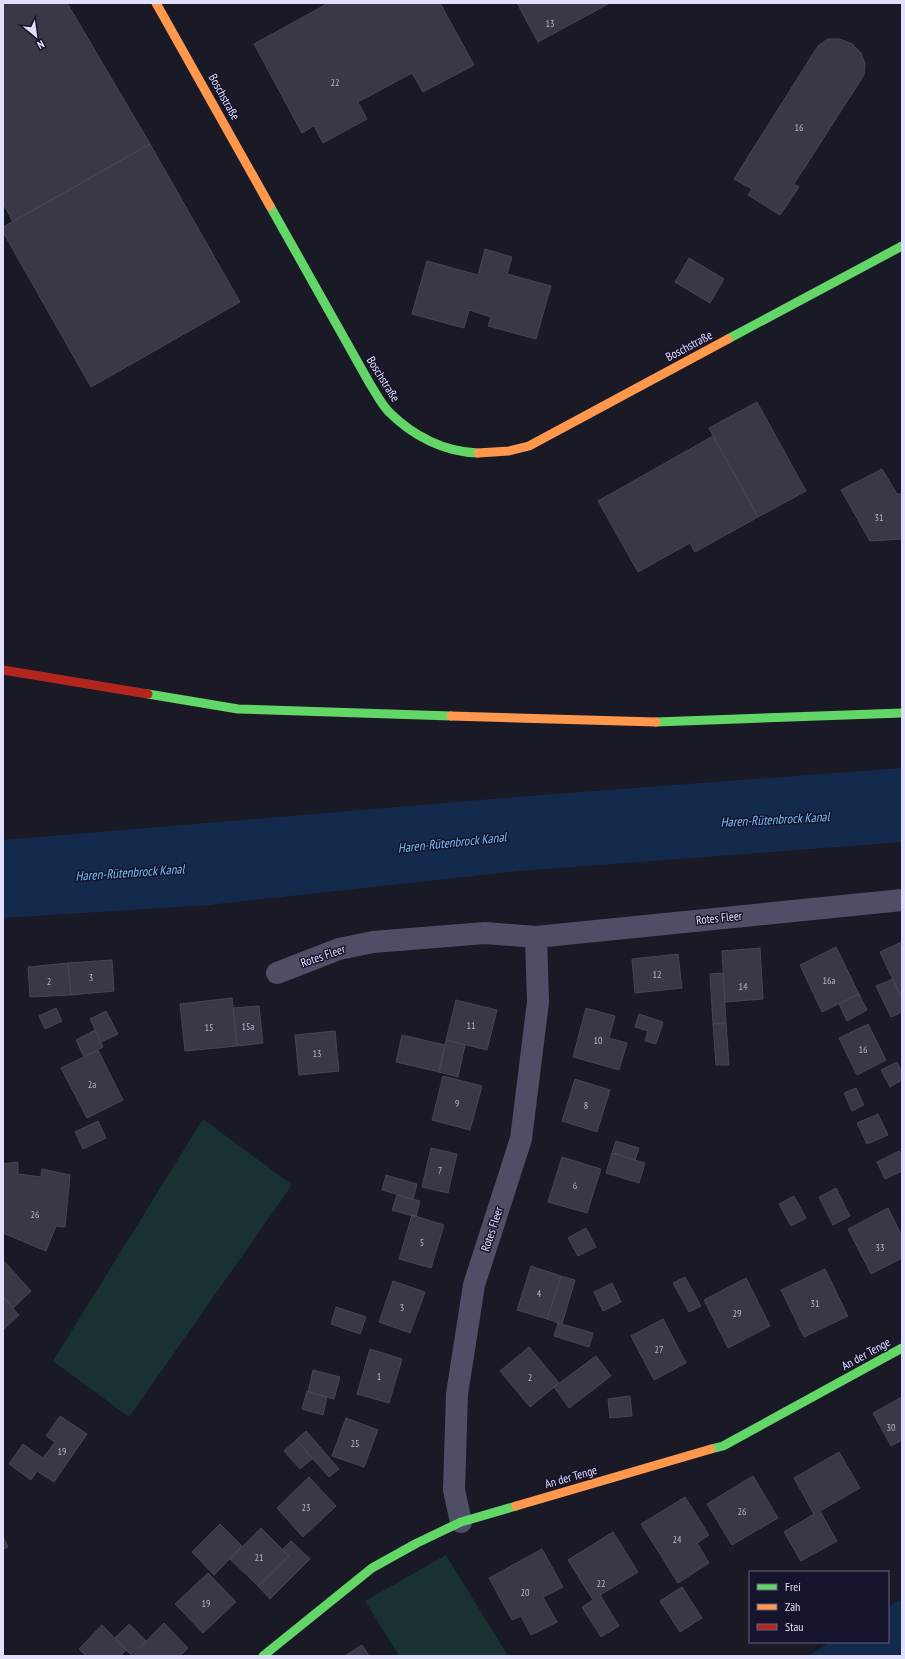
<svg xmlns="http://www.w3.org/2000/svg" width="905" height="1659" font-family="'PT Sans Narrow',sans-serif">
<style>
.green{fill:#173231}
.water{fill:#132a4d}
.building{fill:#3a3847;stroke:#474458}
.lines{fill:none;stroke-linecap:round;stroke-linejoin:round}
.street{stroke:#4e4f66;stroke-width:22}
.fast{stroke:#63d668;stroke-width:9}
.slow{stroke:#ff974d;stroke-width:9}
.jam{stroke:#b3261e;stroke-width:9}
.labels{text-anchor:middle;stroke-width:3;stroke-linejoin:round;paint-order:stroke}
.number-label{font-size:10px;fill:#b7b5d0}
.street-label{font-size:12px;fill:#e1dffe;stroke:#16132c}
.water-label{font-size:13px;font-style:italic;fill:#72c0f9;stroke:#16132c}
</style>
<rect width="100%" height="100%" fill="#1a1926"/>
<path class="green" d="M 203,1119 L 292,1185 L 129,1417 L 53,1361 Z
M 446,1555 L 508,1656 L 399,1656 L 365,1601 Z"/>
<path class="water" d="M 902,768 L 902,842 L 520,871 L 209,905 L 3,918 L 3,840 L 541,795 Z
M 902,1599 L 902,1656 L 808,1656 L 831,1642 L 888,1642 L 888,1607 Z"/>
<path class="building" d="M 3,3 L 67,3 L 150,144 L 13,222 L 3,203 Z
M 324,3 L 440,3 L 474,65 L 423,92 L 412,73 L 358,102 L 367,119 L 323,143 L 314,126 L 302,133 L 254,44 L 325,5 Z
M 517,3 L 607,3 L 608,4 L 538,42 Z
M 828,39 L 840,39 L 852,44 L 861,53 L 865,63 L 864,75 L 794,184 L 799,187 L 780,215 L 748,195 L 752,189 L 734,179 L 818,46 Z
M 150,144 L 240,302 L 91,387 L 3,232 L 3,227 Z
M 485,249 L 512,257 L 507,274 L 551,286 L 536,339 L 488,326 L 491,317 L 469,310 L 464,328 L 412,314 L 427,261 L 478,275 Z
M 689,258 L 724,279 L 710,303 L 675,282 Z
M 757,402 L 806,491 L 758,517 L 709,428 Z
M 713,436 L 758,517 L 695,552 L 690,543 L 638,572 L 598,501 Z
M 882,469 L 897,494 L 902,494 L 902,539 L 870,541 L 841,490 Z
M 902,942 L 902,999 L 880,952 Z
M 836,947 L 859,994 L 822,1012 L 800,965 Z
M 760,948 L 763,999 L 725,1002 L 722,951 Z
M 678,954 L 682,988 L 635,993 L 632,959 Z
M 112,960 L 114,991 L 71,995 L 68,963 Z
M 68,963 L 71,995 L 30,997 L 28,967 Z
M 723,973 L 726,1023 L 713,1024 L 710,974 Z
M 893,979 L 902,999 L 902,1012 L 891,1017 L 876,986 Z
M 859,994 L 867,1010 L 847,1021 L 839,1004 Z
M 232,998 L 237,1046 L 185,1051 L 180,1004 Z
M 456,1000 L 497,1010 L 487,1050 L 446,1040 Z
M 259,1006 L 263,1043 L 237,1046 L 233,1008 Z
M 56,1008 L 62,1021 L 45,1029 L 39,1016 Z
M 586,1008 L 615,1016 L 609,1038 L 627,1043 L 619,1070 L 573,1057 Z
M 106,1011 L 118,1034 L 101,1042 L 90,1019 Z
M 639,1014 L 663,1022 L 656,1044 L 645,1041 L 648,1031 L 635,1027 Z
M 726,1023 L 729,1065 L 716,1065 L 713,1024 Z
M 868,1024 L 886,1060 L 857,1075 L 839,1038 Z
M 95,1030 L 103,1047 L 84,1057 L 76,1040 Z
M 335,1031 L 339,1071 L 299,1075 L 295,1035 Z
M 402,1035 L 445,1045 L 439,1072 L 396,1062 Z
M 446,1040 L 465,1045 L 458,1077 L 439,1072 Z
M 98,1050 L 123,1100 L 87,1118 L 61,1068 Z
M 897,1062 L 902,1073 L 902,1080 L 890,1087 L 881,1070 Z
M 443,1076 L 482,1086 L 470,1130 L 432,1120 Z
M 575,1079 L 610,1090 L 597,1132 L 562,1121 Z
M 856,1088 L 864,1105 L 852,1111 L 844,1093 Z
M 878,1114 L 888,1135 L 867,1144 L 857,1123 Z
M 98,1121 L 106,1138 L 83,1149 L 75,1132 Z
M 616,1141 L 639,1148 L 635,1160 L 612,1153 Z
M 431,1148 L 457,1154 L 448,1193 L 422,1187 Z
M 899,1151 L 902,1156 L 902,1171 L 885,1179 L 877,1162 Z
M 612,1153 L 645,1163 L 639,1183 L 606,1173 Z
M 562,1157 L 601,1169 L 587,1213 L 548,1202 Z
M 18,1162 L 18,1174 L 41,1177 L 42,1169 L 70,1175 L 65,1227 L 56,1226 L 46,1251 L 3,1233 L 3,1164 Z
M 386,1175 L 417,1184 L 413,1199 L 382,1190 Z
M 836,1188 L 850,1216 L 833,1225 L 819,1197 Z
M 397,1195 L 420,1201 L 416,1217 L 392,1210 Z
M 794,1196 L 806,1218 L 791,1226 L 779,1204 Z
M 888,1208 L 902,1236 L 902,1258 L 871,1274 L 848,1229 Z
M 412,1215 L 444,1225 L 431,1268 L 399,1259 Z
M 586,1228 L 596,1247 L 578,1256 L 568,1238 Z
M 3,1260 L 31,1291 L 13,1308 L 3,1297 Z
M 531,1266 L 561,1276 L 547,1319 L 517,1310 Z
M 825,1269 L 848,1316 L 804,1337 L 781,1290 Z
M 561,1276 L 575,1280 L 562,1324 L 547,1319 Z
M 685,1277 L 701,1306 L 689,1312 L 673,1283 Z
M 746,1278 L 770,1326 L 728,1348 L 704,1300 Z
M 393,1281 L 425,1292 L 410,1333 L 379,1322 Z
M 612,1283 L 621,1302 L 603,1311 L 594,1292 Z
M 3,1297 L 19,1315 L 3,1330 Z
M 336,1307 L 366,1317 L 360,1334 L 331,1324 Z
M 663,1319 L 686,1363 L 654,1380 L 631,1336 Z
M 558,1323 L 593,1333 L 589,1347 L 554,1336 Z
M 529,1347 L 559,1383 L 530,1407 L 500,1371 Z
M 370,1349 L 402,1359 L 389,1403 L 357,1394 Z
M 596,1356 L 611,1376 L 569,1408 L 554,1387 Z
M 313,1370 L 340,1377 L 334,1399 L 308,1392 Z
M 307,1391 L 327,1397 L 323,1415 L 302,1409 Z
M 630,1396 L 632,1416 L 610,1418 L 608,1399 Z
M 902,1397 L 902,1440 L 891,1446 L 873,1413 Z
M 60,1416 L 87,1434 L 54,1482 L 37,1471 L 31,1480 L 9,1464 L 23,1444 L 43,1458 L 55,1442 L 46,1436 Z
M 346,1418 L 378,1430 L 364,1467 L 332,1456 Z
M 306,1431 L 339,1469 L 329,1477 L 296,1440 Z
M 296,1440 L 313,1458 L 300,1469 L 284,1451 Z
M 839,1452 L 860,1488 L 820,1511 L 837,1541 L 801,1561 L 784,1532 L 814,1514 L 794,1478 Z
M 753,1476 L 778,1518 L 732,1545 L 707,1504 Z
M 309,1477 L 336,1506 L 303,1537 L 277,1508 Z
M 685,1497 L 709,1535 L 697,1543 L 709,1563 L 678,1583 L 641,1524 Z
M 220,1524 L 242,1546 L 214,1575 L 192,1552 Z
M 261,1528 L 289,1556 L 258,1586 L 230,1559 Z
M 613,1532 L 638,1572 L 600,1595 L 619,1626 L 601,1637 L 582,1607 L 593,1600 L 568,1560 Z
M 3,1537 L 8,1547 L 3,1549 Z
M 291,1541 L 310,1559 L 270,1599 L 258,1586 L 289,1556 L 282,1550 Z
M 542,1549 L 563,1587 L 543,1597 L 557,1622 L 531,1635 L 521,1616 L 512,1620 L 489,1578 Z
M 208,1573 L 236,1602 L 203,1633 L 175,1604 Z
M 682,1587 L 702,1618 L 680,1632 L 660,1601 Z
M 164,1623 L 188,1648 L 180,1656 L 132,1656 Z
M 129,1624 L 146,1641 L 131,1655 L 115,1638 Z
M 102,1625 L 126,1650 L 120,1656 L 86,1656 L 79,1649 Z
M 362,1645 L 369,1656 L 345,1656 Z"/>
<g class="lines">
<path class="street" d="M 277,973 L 339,949 L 373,942 L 485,933 L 536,937 L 902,900
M 461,1522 L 454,1490 L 457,1394 L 474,1285 L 521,1139 L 538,1002 L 536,937"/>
<path class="fast" d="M 270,206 L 370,384 C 376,393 381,404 389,412 C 413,436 444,452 478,453
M 728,339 L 902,246
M 148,694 L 238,709 L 451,716
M 656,722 L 902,713
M 711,1449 L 723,1446 L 902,1348
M 263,1656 L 372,1568 L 417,1543 L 461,1522 L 516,1506"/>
<path class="slow" d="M 156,3 L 270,206
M 478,453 L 509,451 L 529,446 L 728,339
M 451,716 L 656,722
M 516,1506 L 711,1449"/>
<path class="jam" d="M 3,670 L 148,694"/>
</g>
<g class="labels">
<g class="number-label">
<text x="550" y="27">13</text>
<text x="335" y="86">22</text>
<text x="799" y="131">16</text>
<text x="879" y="521">31</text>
<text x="657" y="978">12</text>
<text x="91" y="981">3</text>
<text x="829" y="984">16a</text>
<text x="49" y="985">2</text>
<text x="743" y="990">14</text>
<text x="471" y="1029">11</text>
<text x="248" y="1030">15a</text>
<text x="209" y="1031">15</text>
<text x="598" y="1044">10</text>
<text x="863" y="1053">16</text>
<text x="317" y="1057">13</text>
<text x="92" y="1088">2a</text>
<text x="457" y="1107">9</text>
<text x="586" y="1109">8</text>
<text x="440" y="1174">7</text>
<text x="575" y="1189">6</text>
<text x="35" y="1218">26</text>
<text x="422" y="1246">5</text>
<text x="880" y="1251">33</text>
<text x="539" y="1297">4</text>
<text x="815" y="1307">31</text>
<text x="402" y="1311">3</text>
<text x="737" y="1317">29</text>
<text x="659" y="1353">27</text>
<text x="379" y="1380">1</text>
<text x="530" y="1381">2</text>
<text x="891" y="1431">30</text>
<text x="355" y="1447">25</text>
<text x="62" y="1455">19</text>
<text x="306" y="1511">23</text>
<text x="742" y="1515">26</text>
<text x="677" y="1543">24</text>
<text x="259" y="1561">21</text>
<text x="601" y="1587">22</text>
<text x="525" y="1596">20</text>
<text x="206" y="1607">19</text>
</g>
<g class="street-label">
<text transform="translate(224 97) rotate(61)" y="4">Boschstraße</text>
<text transform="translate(689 346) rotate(-28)" y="4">Boschstraße</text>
<text transform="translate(383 379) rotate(58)" y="4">Boschstraße</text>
<text transform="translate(719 918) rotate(-6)" y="4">Rotes Fleer</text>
<text transform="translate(323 956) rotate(-19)" y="4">Rotes Fleer</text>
<text transform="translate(492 1229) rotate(-72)" y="4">Rotes Fleer</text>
<text transform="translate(866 1354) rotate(-29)" y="4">An der Tenge</text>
<text transform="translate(571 1477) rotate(-16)" y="4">An der Tenge</text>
</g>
<g class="water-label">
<text transform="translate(775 819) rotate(-3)" y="5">Haren-Rütenbrock Kanal</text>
<text transform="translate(452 842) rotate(-6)" y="5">Haren-Rütenbrock Kanal</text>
<text transform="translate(130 872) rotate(-4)" y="5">Haren-Rütenbrock Kanal</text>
</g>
</g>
<rect width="905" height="1659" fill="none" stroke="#e1dffe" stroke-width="8"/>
<rect x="749" y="1571" width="140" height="72" fill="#16132c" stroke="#676580"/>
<rect x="757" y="1584" width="20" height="6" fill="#63d668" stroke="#676580"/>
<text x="785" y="1591" font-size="12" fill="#e1dffe">Frei</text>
<rect x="757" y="1604" width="20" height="6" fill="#ff974d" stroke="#676580"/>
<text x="785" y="1611" font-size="12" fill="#e1dffe">Zäh</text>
<rect x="757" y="1624" width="20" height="6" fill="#b3261e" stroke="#676580"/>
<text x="785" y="1631" font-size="12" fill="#e1dffe">Stau</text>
<g transform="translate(36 36) rotate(151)" stroke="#16132c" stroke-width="3" paint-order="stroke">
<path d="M0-3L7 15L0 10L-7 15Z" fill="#e1dffe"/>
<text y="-6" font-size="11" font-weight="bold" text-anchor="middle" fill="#e1dffe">N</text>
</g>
</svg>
